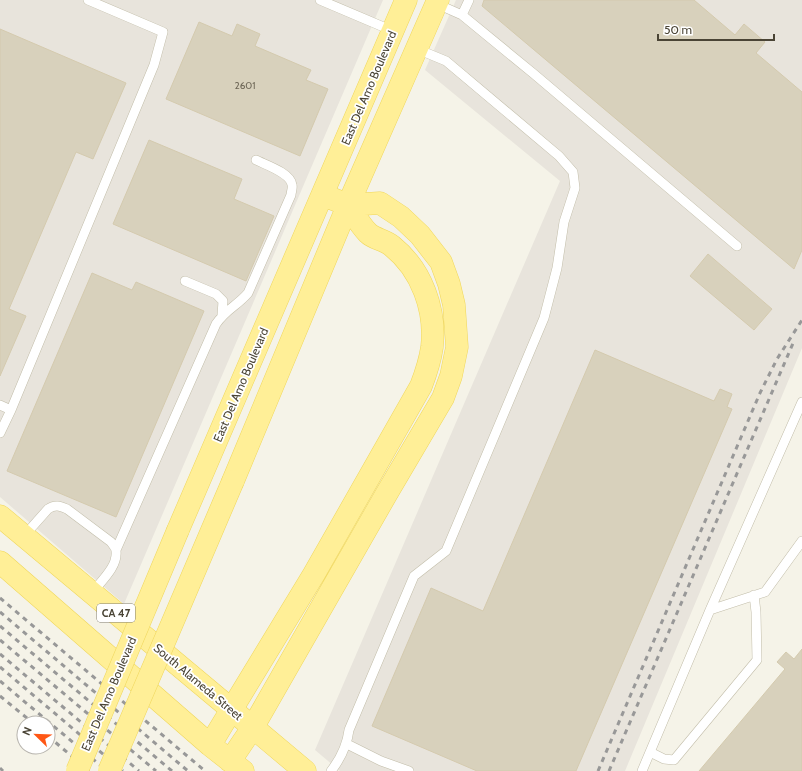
<svg xmlns="http://www.w3.org/2000/svg" width="802" height="771" font-family="Cabin,sans-serif">
<style>
.industrial{fill:#e8e4dc}
.building{fill:#d8d1bc;stroke:#d4caae}
.lines{fill:none;stroke-linecap:round;stroke-linejoin:round}
.service-casing{stroke:#c2bda9;stroke-width:10}
.primary-casing{stroke:#f0d75b;stroke-width:23}
.service{stroke:#fff;stroke-width:9}
.primary{stroke:#ffef97;stroke-width:22}
.rail{stroke:#989898;stroke-width:3;stroke-dasharray:5 5;stroke-linecap:butt}
.primary-bridge-casing{stroke:#f0d75b;stroke-width:23;stroke-linecap:butt}
.primary-bridge{stroke:#ffef97;stroke-width:22}
.labels{text-anchor:middle;stroke-width:3.5;stroke-linejoin:round;paint-order:stroke}
.number-label{font-size:10px;fill:#6e6757}
.shield{fill:#fff;stroke:#807c72;stroke-width:1}
.shield-label{font-size:11px;font-weight:bold;fill:#4a4435}
.street-label{font-size:12px;fill:#4a4435;stroke:#fff}
</style>
<rect width="100%" height="100%" fill="#f5f3e8"/>
<path class="industrial" d="M 0,0 L 383,0 L 124,604 L 0,497 Z
M 456,0 L 802,0 L 802,348 L 625,771 L 340,771 L 315,750 L 560,181 L 425,70 Z"/>
<path class="building" d="M 484,0 L 694,0 L 735,35 L 744,24 L 765,42 L 756,53 L 802,92 L 802,250 L 794,269 L 482,6 Z
M 199,22 L 232,36 L 237,24 L 260,34 L 255,46 L 311,70 L 306,80 L 328,89 L 300,156 L 166,99 Z
M 0,29 L 126,83 L 93,159 L 76,152 L 9,309 L 26,316 L 0,376 Z
M 149,140 L 242,179 L 234,199 L 274,216 L 246,281 L 113,224 Z
M 708,254 L 772,309 L 754,330 L 690,276 Z
M 92,273 L 132,290 L 136,282 L 204,311 L 116,517 L 7,471 Z
M 595,350 L 714,401 L 720,389 L 732,394 L 727,407 L 732,409 L 576,771 L 477,771 L 372,726 L 431,588 L 483,611 Z
M 802,649 L 802,771 L 699,771 L 785,669 L 777,662 L 786,652 L 794,659 Z"/>
<g class="lines">
<defs>
<path id="service" d="M 320,0 L 393,31
M 437,4 L 462,15 L 469,0
M 462,15 L 534,74 L 737,246
M 185,281 L 216,294 L 223,301 L 222,315
M 0,405 L 11,410
M 0,433 L 11,410 L 154,65 L 163,32 L 88,0
M 24,536 L 48,509 C 55,504 60,506 67,509 L 111,542 C 113,545 116,548 116,551 C 118,567 100,582 92,593
M 116,550 L 216,324 C 226,309 237,306 248,293 L 291,195 C 291,192 293,188 292,185 C 291,173 266,165 256,160
M 710,610 L 765,592 L 802,541
M 347,744 L 381,761 L 409,771
M 650,752 L 664,759 L 674,760 L 757,660 L 756,612 L 754,595
M 331,771 C 341,758 347,746 349,730 L 414,576 L 446,551 L 544,318 L 557,268 L 564,222 L 575,188 L 573,172 L 559,156 L 446,61 L 417,49
M 642,771 L 710,610 L 802,402"/>
<path id="primary" d="M 233,481 L 348,205 L 438,0
M 0,516 L 305,771
M 178,530 L 406,0
M 0,562 L 210,745 L 243,771
M 210,745 L 314,574 L 421,386 C 426,373 430,361 432,347 C 436,310 422,270 392,246 C 385,240 374,239 368,233 C 360,225 354,214 348,205
M 230,761 L 253,727 L 387,493 L 443,398 L 451,376 L 457,347 L 454,305 L 449,284 L 441,262 L 420,235 L 401,217 L 380,203 L 348,205 L 323,195"/>
</defs>
<use href="#service" class="service-casing"/>
<use href="#primary" class="primary-casing"/>
<use href="#service" class="service"/>
<use href="#primary" class="primary"/>
<path class="rail" d="M 0,598 L 205,771
M 0,612 L 188,771
M 0,626 L 172,771
M 0,640 L 156,771
M 0,654 L 139,771
M 0,667 L 123,771
M 0,681 L 107,771
M 0,696 L 33,723
M 48,736 L 89,771
M 0,768 L 3,771
M 598,771 L 760,393 L 777,359 L 802,320
M 609,771 L 794,341"/>
<defs>
<path id="primary-bridge" d="M 77,771 L 178,530
M 109,771 L 233,481"/>
</defs>
<use href="#primary-bridge" class="primary-bridge-casing"/>
<use href="#primary-bridge" class="primary-bridge"/>
</g>
<g class="labels">
<g class="number-label">
<text x="245" y="89">2601</text>
</g>
<rect class="shield" x="97" y="604" width="38" height="18" rx="3"/>
<g class="shield-label">
<text x="116" y="617">CA 47</text>
</g>
<g class="street-label">
<text transform="translate(369 88) rotate(-67)" y="4">East Del Amo Boulevard</text>
<text transform="translate(241 385) rotate(-67)" y="4">East Del Amo Boulevard</text>
<text transform="translate(198 682) rotate(40)" y="4">South Alameda Street</text>
<text transform="translate(109 694) rotate(-67)" y="4">East Del Amo Boulevard</text>
</g>
</g>
<g transform="translate(36 735) rotate(293)"><circle r="19" fill="#ffffff" stroke="#b7b4ae"/>
<path d="M0-3L7 15L0 10L-7 15Z" fill="#ff5715"/>
<text y="-6" font-size="11" font-weight="bold" text-anchor="middle" fill="#4a4435">N</text>
</g>
<path d="M658 34v6h116v-6" fill="none" stroke="#4a4435" stroke-width="2"/>
<text x="664" y="34" font-size="12" fill="#4a4435" stroke="#ffffff" stroke-width="3" paint-order="stroke">50 m</text>
</svg>
